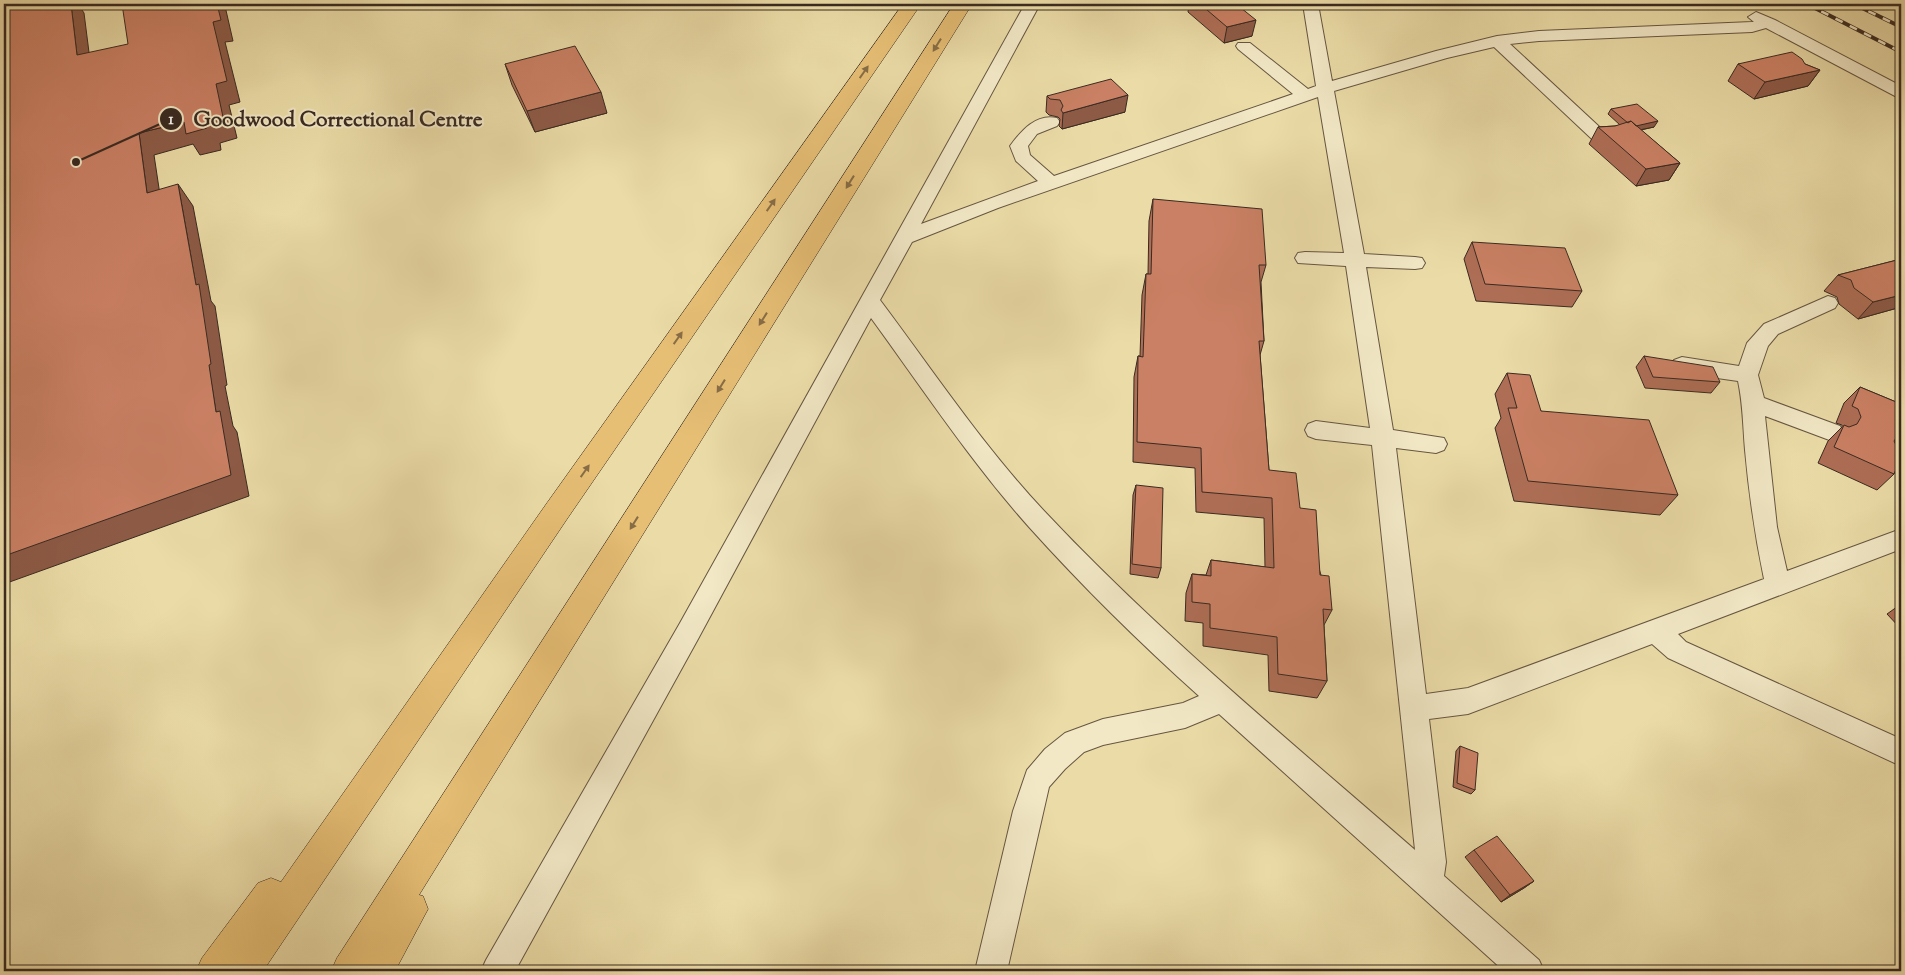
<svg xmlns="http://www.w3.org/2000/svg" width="1905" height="975" font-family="'Sorts Mill Goudy',serif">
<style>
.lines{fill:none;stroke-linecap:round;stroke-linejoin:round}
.street-casing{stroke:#665642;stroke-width:2}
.highway-casing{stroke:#392a21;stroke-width:1}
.street{fill:#f2e8c6;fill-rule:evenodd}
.highway{fill:#e6be74;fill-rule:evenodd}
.rail-casing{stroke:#392a21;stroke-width:4}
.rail{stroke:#f2e8c6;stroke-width:2.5;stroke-dasharray:8;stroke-linecap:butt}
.wall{fill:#ae6e56;stroke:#392a21}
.shaded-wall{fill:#8d5a46;stroke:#392a21}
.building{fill:#ca8064;stroke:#392a21}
.oneway{fill:#876d46}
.leader{fill:none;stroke:#392a21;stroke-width:2}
.callout-dot{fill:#392a21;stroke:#f2e8c6;stroke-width:2}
.mark-label{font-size:15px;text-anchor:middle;font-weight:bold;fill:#fff}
.callout-label{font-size:21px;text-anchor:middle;font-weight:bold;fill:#392a21;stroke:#f2e8c6;stroke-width:4;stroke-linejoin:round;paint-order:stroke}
</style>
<rect width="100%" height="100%" fill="#ebdca7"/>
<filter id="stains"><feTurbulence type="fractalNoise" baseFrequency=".004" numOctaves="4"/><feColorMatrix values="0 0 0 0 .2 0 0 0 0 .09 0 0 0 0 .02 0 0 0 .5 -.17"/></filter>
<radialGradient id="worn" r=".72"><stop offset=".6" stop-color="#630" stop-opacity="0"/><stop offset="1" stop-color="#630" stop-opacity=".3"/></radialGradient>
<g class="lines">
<defs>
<path id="street" d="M 1025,4 L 1040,4 L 921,224 L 1038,181 L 1016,161 L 1010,146 C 1021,131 1036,113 1057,118 L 1060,122 L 1057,126 L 1037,134 L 1028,146 L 1030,155 L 1054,176 L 1293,94 L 1238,49 L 1236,46 L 1238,43 L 1250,43 L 1308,89 L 1316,86 L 1303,4 L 1318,4 L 1332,81 L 1436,51 L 1497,36 L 1539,31 L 1752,22 L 1754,22 L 1748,17 L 1756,12 L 1775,20 L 1901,86 L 1901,97 L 1895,96 L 1766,28 L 1752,32 L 1539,41 L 1510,44 L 1606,133 L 1609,137 L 1606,141 L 1594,141 L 1494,47 L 1447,58 L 1334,91 L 1364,254 L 1415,257 L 1422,258 L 1425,263 L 1422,268 L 1415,269 L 1366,267 L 1393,430 L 1444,438 L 1447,444 L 1444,450 L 1436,453 L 1396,448 L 1426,694 L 1468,688 L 1764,579 C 1755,536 1749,494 1745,450 C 1743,427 1743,404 1738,381 L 1682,373 L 1674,370 L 1671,365 L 1674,360 L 1682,357 L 1739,366 L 1747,343 L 1764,324 L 1828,296 L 1835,298 L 1838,303 L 1835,308 L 1778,334 L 1768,346 L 1758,375 L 1764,398 L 1840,426 L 1843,432 L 1840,438 L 1832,441 L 1765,416 L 1777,527 L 1787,571 L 1901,529 L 1901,549 L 1678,634 L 1686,642 L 1901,739 L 1901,766 L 1668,658 L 1652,644 L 1468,714 L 1429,719 L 1446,862 L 1444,876 L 1539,960 L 1544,971 L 1504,971 L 1219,714 L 1185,728 L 1103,745 L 1084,752 L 1065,769 L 1049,787 L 1007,971 L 975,971 L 1013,811 L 1027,770 L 1045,749 L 1065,733 L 1103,719 L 1183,703 L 1199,696 C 1140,643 1082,586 1029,527 C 971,462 922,388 871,318 L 698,639 L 515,971 L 481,971 L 486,960 L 680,623 ZM 1318,97 L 1344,253 L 1305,252 L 1298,253 L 1295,258 L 1298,263 L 1346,266 L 1370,428 L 1316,421 L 1308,424 L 1305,430 L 1308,436 L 1316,439 L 1372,445 L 1415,850 C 1290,741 1161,635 1047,514 C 985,449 934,372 880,300 L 912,242 L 998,208 Z"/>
<path id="highway" d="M 903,4 L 921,4 L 567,519 L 263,971 L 196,971 L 202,958 L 258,883 L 271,878 L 281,882 L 547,503 Z
M 954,4 L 972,4 L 419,895 L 423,896 L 428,909 L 395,971 L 331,971 L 337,958 Z"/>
</defs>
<use href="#street" class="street-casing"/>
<use href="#highway" class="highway-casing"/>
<use href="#street" class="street"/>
<use href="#highway" class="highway"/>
<defs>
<path id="rail" d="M 1807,4 L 1901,52
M 1854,4 L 1901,27"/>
</defs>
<use href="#rail" class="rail-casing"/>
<use href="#rail" class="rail"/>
</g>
<path class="wall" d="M 1189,4 L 1236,4 L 1252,36 L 1224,43 L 1188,12 Z
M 505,64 L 607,113 L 535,132 L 512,85 Z
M 1738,64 L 1805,64 L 1820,70 L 1808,86 L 1754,99 L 1728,81 Z
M 1047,96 L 1125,112 L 1062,129 L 1059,126 L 1060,119 L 1058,117 L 1049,115 L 1046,112 Z
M 1611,109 L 1654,127 L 1641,130 L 1680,163 L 1669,180 L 1636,186 L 1589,144 L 1598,127 L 1615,126 L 1620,125 L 1608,114 Z
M 1153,199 L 1266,265 L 1261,282 L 1264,341 L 1260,355 L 1269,470 L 1300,508 L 1332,610 L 1324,625 L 1327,681 L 1317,698 L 1269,691 L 1268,655 L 1203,646 L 1203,623 L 1185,621 L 1186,593 L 1192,574 L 1206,575 L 1211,560 L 1265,567 L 1264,518 L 1196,512 L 1195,468 L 1133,462 L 1134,377 L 1138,356 L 1140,356 L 1142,295 L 1146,274 L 1148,274 L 1149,221 Z
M 1472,242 L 1582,291 L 1572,307 L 1476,301 L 1464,259 Z
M 1901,259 L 1901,307 L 1858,319 L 1839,304 L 1837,297 L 1824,291 L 1838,275 Z
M 1644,356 L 1720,382 L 1711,393 L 1645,388 L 1636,367 Z
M 1507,373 L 1541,411 L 1678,495 L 1660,515 L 1514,501 L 1495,428 L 1501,418 L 1495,394 Z
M 1860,387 L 1901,404 L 1901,441 L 1896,445 L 1894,474 L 1877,490 L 1818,463 L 1828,441 L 1842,427 L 1842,425 L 1836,423 L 1844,403 Z
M 1136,485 L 1161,568 L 1158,578 L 1130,574 L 1133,495 Z
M 1901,604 L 1901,629 L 1887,614 Z
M 1460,746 L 1475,790 L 1471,794 L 1453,787 L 1456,751 Z
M 1474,850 L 1534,881 L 1524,888 L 1501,902 L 1465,857 Z"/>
<path class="shaded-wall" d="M 71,4 L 78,4 L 84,13 L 92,76 L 77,55 Z
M 217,4 L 223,4 L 225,6 L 233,41 L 225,42 L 240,102 L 229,105 L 237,138 L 220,143 L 221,150 L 200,155 L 193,144 L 154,155 L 163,215 L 147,193 L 139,133 L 184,122 L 206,121 L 216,84 L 213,22 Z
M 1256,20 L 1252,36 L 1224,43 L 1227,27 Z
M 1820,70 L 1808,86 L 1754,99 L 1765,82 Z
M 601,92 L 607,113 L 535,132 L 527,111 Z
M 1128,95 L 1125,112 L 1062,129 L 1063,113 Z
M 1658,121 L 1654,127 L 1629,132 L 1632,126 Z
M 1680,163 L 1669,180 L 1636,186 L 1646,169 Z
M 178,184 L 193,206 L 211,301 L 215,306 L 227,385 L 225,386 L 233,426 L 237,432 L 249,496 L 4,584 L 4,556 L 216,412 L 196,285 Z
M 1901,295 L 1901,307 L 1858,319 L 1873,302 Z
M 1899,434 L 1901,434 L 1901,441 L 1893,448 L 1881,450 Z
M 1534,881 L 1524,888 L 1501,902 L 1510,895 Z"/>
<path class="building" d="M 16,4 L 71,4 L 77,55 L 128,44 L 122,4 L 217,4 L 221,20 L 213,22 L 227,81 L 216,84 L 223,117 L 206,121 L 207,128 L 186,134 L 184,122 L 139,133 L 147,193 L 178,184 L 196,285 L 199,284 L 211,364 L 209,365 L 216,412 L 220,411 L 231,475 L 4,556 L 4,6 Z
M 1200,4 L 1236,4 L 1256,20 L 1227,27 Z
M 575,46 L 601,92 L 527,111 L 505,64 Z
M 1792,52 L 1802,59 L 1805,64 L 1820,70 L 1765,82 L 1738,64 Z
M 1111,79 L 1128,95 L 1063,113 L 1061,110 L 1063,106 L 1060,100 L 1050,99 L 1047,96 Z
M 1637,104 L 1658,121 L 1636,126 L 1631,121 L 1628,123 L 1611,109 Z
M 1631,121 L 1680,163 L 1646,169 L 1598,127 L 1615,126 Z
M 1153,199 L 1262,209 L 1266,265 L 1259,265 L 1264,341 L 1259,341 L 1269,470 L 1296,473 L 1300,508 L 1316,510 L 1320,575 L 1329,576 L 1332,610 L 1323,609 L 1327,681 L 1278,674 L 1277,637 L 1210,628 L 1210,604 L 1192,602 L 1192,574 L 1211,576 L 1211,560 L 1274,568 L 1272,498 L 1202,492 L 1201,448 L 1137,442 L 1138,356 L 1143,357 L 1146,274 L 1151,274 Z
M 1472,242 L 1565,248 L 1582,291 L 1485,284 Z
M 1901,259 L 1901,295 L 1873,302 L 1854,288 L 1851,280 L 1838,275 Z
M 1644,356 L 1713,367 L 1720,382 L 1653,377 Z
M 1507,373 L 1530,375 L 1541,411 L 1649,420 L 1678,495 L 1528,481 L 1508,408 L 1517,408 Z
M 1860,387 L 1901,404 L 1901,434 L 1899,434 L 1894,441 L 1898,449 L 1901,451 L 1901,457 L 1894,474 L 1834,447 L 1844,425 L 1849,427 L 1857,424 L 1861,417 L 1858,409 L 1852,406 Z
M 1136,485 L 1163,488 L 1161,568 L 1132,564 Z
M 1460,746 L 1478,753 L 1475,790 L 1457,783 Z
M 1497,836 L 1534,881 L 1510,895 L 1474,850 Z"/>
<defs><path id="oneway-solid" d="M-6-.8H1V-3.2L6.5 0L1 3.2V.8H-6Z" transform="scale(1.25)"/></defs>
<g class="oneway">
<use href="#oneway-solid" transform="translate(937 45) rotate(122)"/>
<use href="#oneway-solid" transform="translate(864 72) rotate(-55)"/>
<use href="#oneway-solid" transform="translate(850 182) rotate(122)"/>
<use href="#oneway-solid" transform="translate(771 205) rotate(-55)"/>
<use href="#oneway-solid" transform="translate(763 319) rotate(122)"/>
<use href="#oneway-solid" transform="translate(678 338) rotate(-55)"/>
<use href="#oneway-solid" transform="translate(721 386) rotate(122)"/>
<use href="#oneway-solid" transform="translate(585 471) rotate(-55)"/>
<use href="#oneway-solid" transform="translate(634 523) rotate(122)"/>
</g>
<path class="leader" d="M76 162L171 119"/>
<g class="callout-dot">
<circle cx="76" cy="162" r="5"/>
<circle cx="171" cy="119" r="12"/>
</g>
<g class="mark-label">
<text x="171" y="124">1</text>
</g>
<g class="callout-label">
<text x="338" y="126">Goodwood Correctional Centre</text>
</g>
<rect width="1905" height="975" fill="none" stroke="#ebdca7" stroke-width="20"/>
<rect x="5" y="5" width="1895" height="965" fill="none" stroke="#392a21" stroke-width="2.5"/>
<rect x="10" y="10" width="1885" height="955" fill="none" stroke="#392a21"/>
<rect width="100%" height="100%" filter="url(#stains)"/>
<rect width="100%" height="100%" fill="url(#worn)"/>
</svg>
